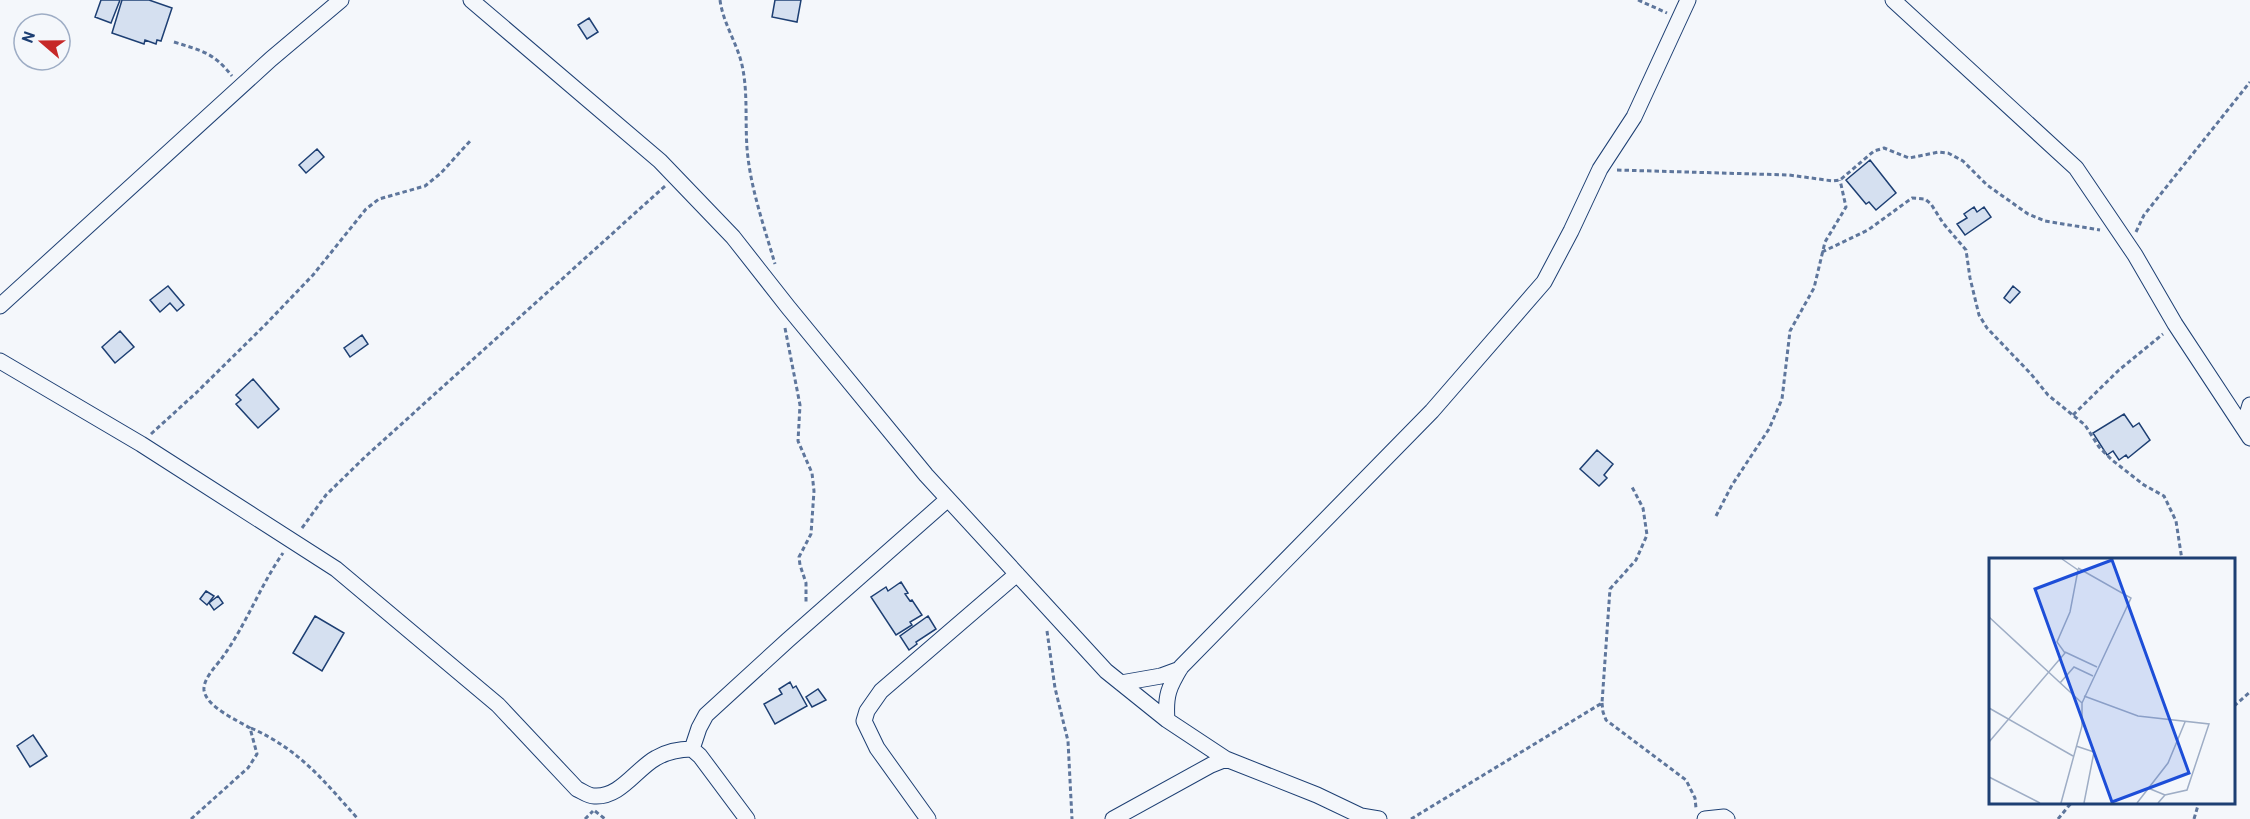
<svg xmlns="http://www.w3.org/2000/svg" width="2250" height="819" font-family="Barlow,sans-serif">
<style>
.building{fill:#d5e0f0;stroke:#1d3f73;stroke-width:1.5}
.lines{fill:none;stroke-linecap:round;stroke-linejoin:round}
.minor-casing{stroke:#1d3f73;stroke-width:17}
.path{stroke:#5e769c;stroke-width:3;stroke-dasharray:4.5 3;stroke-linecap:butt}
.minor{stroke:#f4f7fb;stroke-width:15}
.inset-road{fill:none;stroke:#9eadc5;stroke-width:1.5}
.view{fill:#1d4ed8;fill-opacity:0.15;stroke:#1d4ed8;stroke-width:3}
.inset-edge{fill:none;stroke:#1d3f73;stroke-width:3}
</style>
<rect width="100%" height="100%" fill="#f4f7fb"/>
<path class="building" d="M 101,0 L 120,0 L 111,23 L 95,17 Z
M 122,0 L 149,0 L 172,8 L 161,41 L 157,40 L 156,44 L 145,40 L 144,44 L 112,33 Z
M 775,0 L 801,0 L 797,22 L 772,17 Z
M 589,18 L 598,32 L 587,39 L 578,25 Z
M 317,149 L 324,157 L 306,173 L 299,165 Z
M 1870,160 L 1896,193 L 1876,210 L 1869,202 L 1866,204 L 1846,180 Z
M 1974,207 L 1977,212 L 1984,207 L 1991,217 L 1965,235 L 1957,224 L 1967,218 L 1964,214 Z
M 168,286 L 184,305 L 177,311 L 170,303 L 160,312 L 150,300 Z
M 2013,286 L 2020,292 L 2010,303 L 2004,298 Z
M 120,331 L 134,347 L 115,363 L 102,347 Z
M 362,335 L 368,344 L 350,357 L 344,348 Z
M 253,379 L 279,409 L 258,428 L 236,404 L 241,400 L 236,395 Z
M 2124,414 L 2133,427 L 2139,423 L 2150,440 L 2128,458 L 2126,455 L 2119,460 L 2113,451 L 2107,455 L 2093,433 Z
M 1597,450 L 1613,464 L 1604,475 L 1607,478 L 1599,486 L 1580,469 Z
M 901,582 L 908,593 L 905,594 L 910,601 L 912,600 L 922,615 L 910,622 L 912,625 L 896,635 L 871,597 L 886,587 L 888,591 Z
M 206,591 L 214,596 L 207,605 L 200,599 Z
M 218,596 L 223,603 L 214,610 L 209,603 Z
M 315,616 L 344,633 L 322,671 L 293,653 Z
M 928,616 L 936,629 L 916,642 L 917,644 L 909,650 L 900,636 Z
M 790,682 L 793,688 L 796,686 L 807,706 L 775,724 L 764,704 L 782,694 L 779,689 Z
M 818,689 L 826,700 L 812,707 L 806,697 Z
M 33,735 L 47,756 L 30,767 L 17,746 Z"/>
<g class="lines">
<defs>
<path id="minor" d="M 471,0 L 660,161 L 733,237 L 788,307 L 926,475 L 1106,671 L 1167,720 L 1226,759
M 1893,0 L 2076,168 L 2135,255 L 2175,324 L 2250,438
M 0,306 L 271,59 L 341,0
M 0,361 L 141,444 L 336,569 L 498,705 L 577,789 C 582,791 588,796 594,796 C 620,798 636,769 656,758 C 668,751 679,749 692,749 L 700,756 L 747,819
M 2248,435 L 2247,415 L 2250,405
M 1121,683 L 1161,676 L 1180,669
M 1167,720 C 1165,695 1169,687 1181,667 L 1432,411 L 1544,282 L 1571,231 L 1600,169 L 1634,117 L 1688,0
M 692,749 L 699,728 L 706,715 L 788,640 L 948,499
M 928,819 L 877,748 L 864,721 L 867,711 L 881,691 L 1017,574
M 1113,819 L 1211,765 L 1226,759 L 1317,795 L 1361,816 L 1379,819
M 1705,819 L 1724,817 L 1727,819"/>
</defs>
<use href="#minor" class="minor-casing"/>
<path class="path" d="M 720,0 C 723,23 737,43 742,65 C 748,92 745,120 747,148 C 750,187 764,226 775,264
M 1638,0 L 1667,13
M 174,42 C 202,51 213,52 232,76
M 1617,170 L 1789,175 L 1833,181 L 1840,180 L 1874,151 L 1884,148 L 1909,158 L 1939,152 L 1948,153 L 1963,161 L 1987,185 L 2028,214 L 2045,221 L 2100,230
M 2136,232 L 2144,215 L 2250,82
M 1822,252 L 1868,230 L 1912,198 L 1925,199 L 1931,204 L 1943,223 L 1966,250 L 1970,278 L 1979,315 L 1987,328 L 2031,374 L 2048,395 L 2085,425 L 2099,447 L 2112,460 L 2144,485 L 2164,496 L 2176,521 L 2182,560
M 785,328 L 800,405 L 798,441 L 812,473 L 814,491 L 811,534 L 799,557 L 800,565 L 806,583 L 806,603
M 2073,415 L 2119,370 L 2163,334
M 151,434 L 196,393 L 265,325 L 313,275 L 366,209 L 379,199 L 425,186 L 441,173 L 471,140
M 1716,516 L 1732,485 L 1769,429 L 1782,399 L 1790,331 L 1814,288 L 1825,242 L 1846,207 L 1840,180
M 302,528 L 326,495 L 365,457 L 665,186
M 1047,631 L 1055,688 L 1068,741 L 1072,819
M 1602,703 L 1603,712 L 1606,720 L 1686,780 L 1695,798 L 1696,808
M 2234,706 L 2250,692
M 251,728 C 300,750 323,780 358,819
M 595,811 L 605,819
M 191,819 L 248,768 L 257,754 L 250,728 C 237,720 206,707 204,690 C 203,679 216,666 222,658 C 246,625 260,586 283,553
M 585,819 L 593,811
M 1411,819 L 1602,703 L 1610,589 L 1636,560 L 1647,535 L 1643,508 L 1631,485
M 2058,819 L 2072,802
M 2194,819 L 2199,802"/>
<use href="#minor" class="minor"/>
</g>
<g transform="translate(1989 558)">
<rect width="246" height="246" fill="#f4f7fb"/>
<path class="inset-road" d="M 89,10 L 142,40 L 93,145M 0,59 L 93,145 L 93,168 L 72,245M 76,94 L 108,109M 71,125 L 85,109 L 104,118M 95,138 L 149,158 L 220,166 L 198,232 L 176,237 L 169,245M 0,150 L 84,198M 0,184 L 76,95 L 68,84 L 81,54 L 89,12 L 73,1M 87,188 L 105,194 L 95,245M 0,219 L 51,245M 159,230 L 176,237M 148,245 L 179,205 L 196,164"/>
<path class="view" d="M 123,2 L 200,215 L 123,244 L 46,31 Z"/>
<rect width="246" height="246" class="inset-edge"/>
</g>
<g transform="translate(42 42) rotate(290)"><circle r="28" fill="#f4f7fb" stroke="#9eadc5" stroke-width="1.5"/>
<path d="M0-4.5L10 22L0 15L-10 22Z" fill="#c62828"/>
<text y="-9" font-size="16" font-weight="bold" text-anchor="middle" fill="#1d3f73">N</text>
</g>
</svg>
